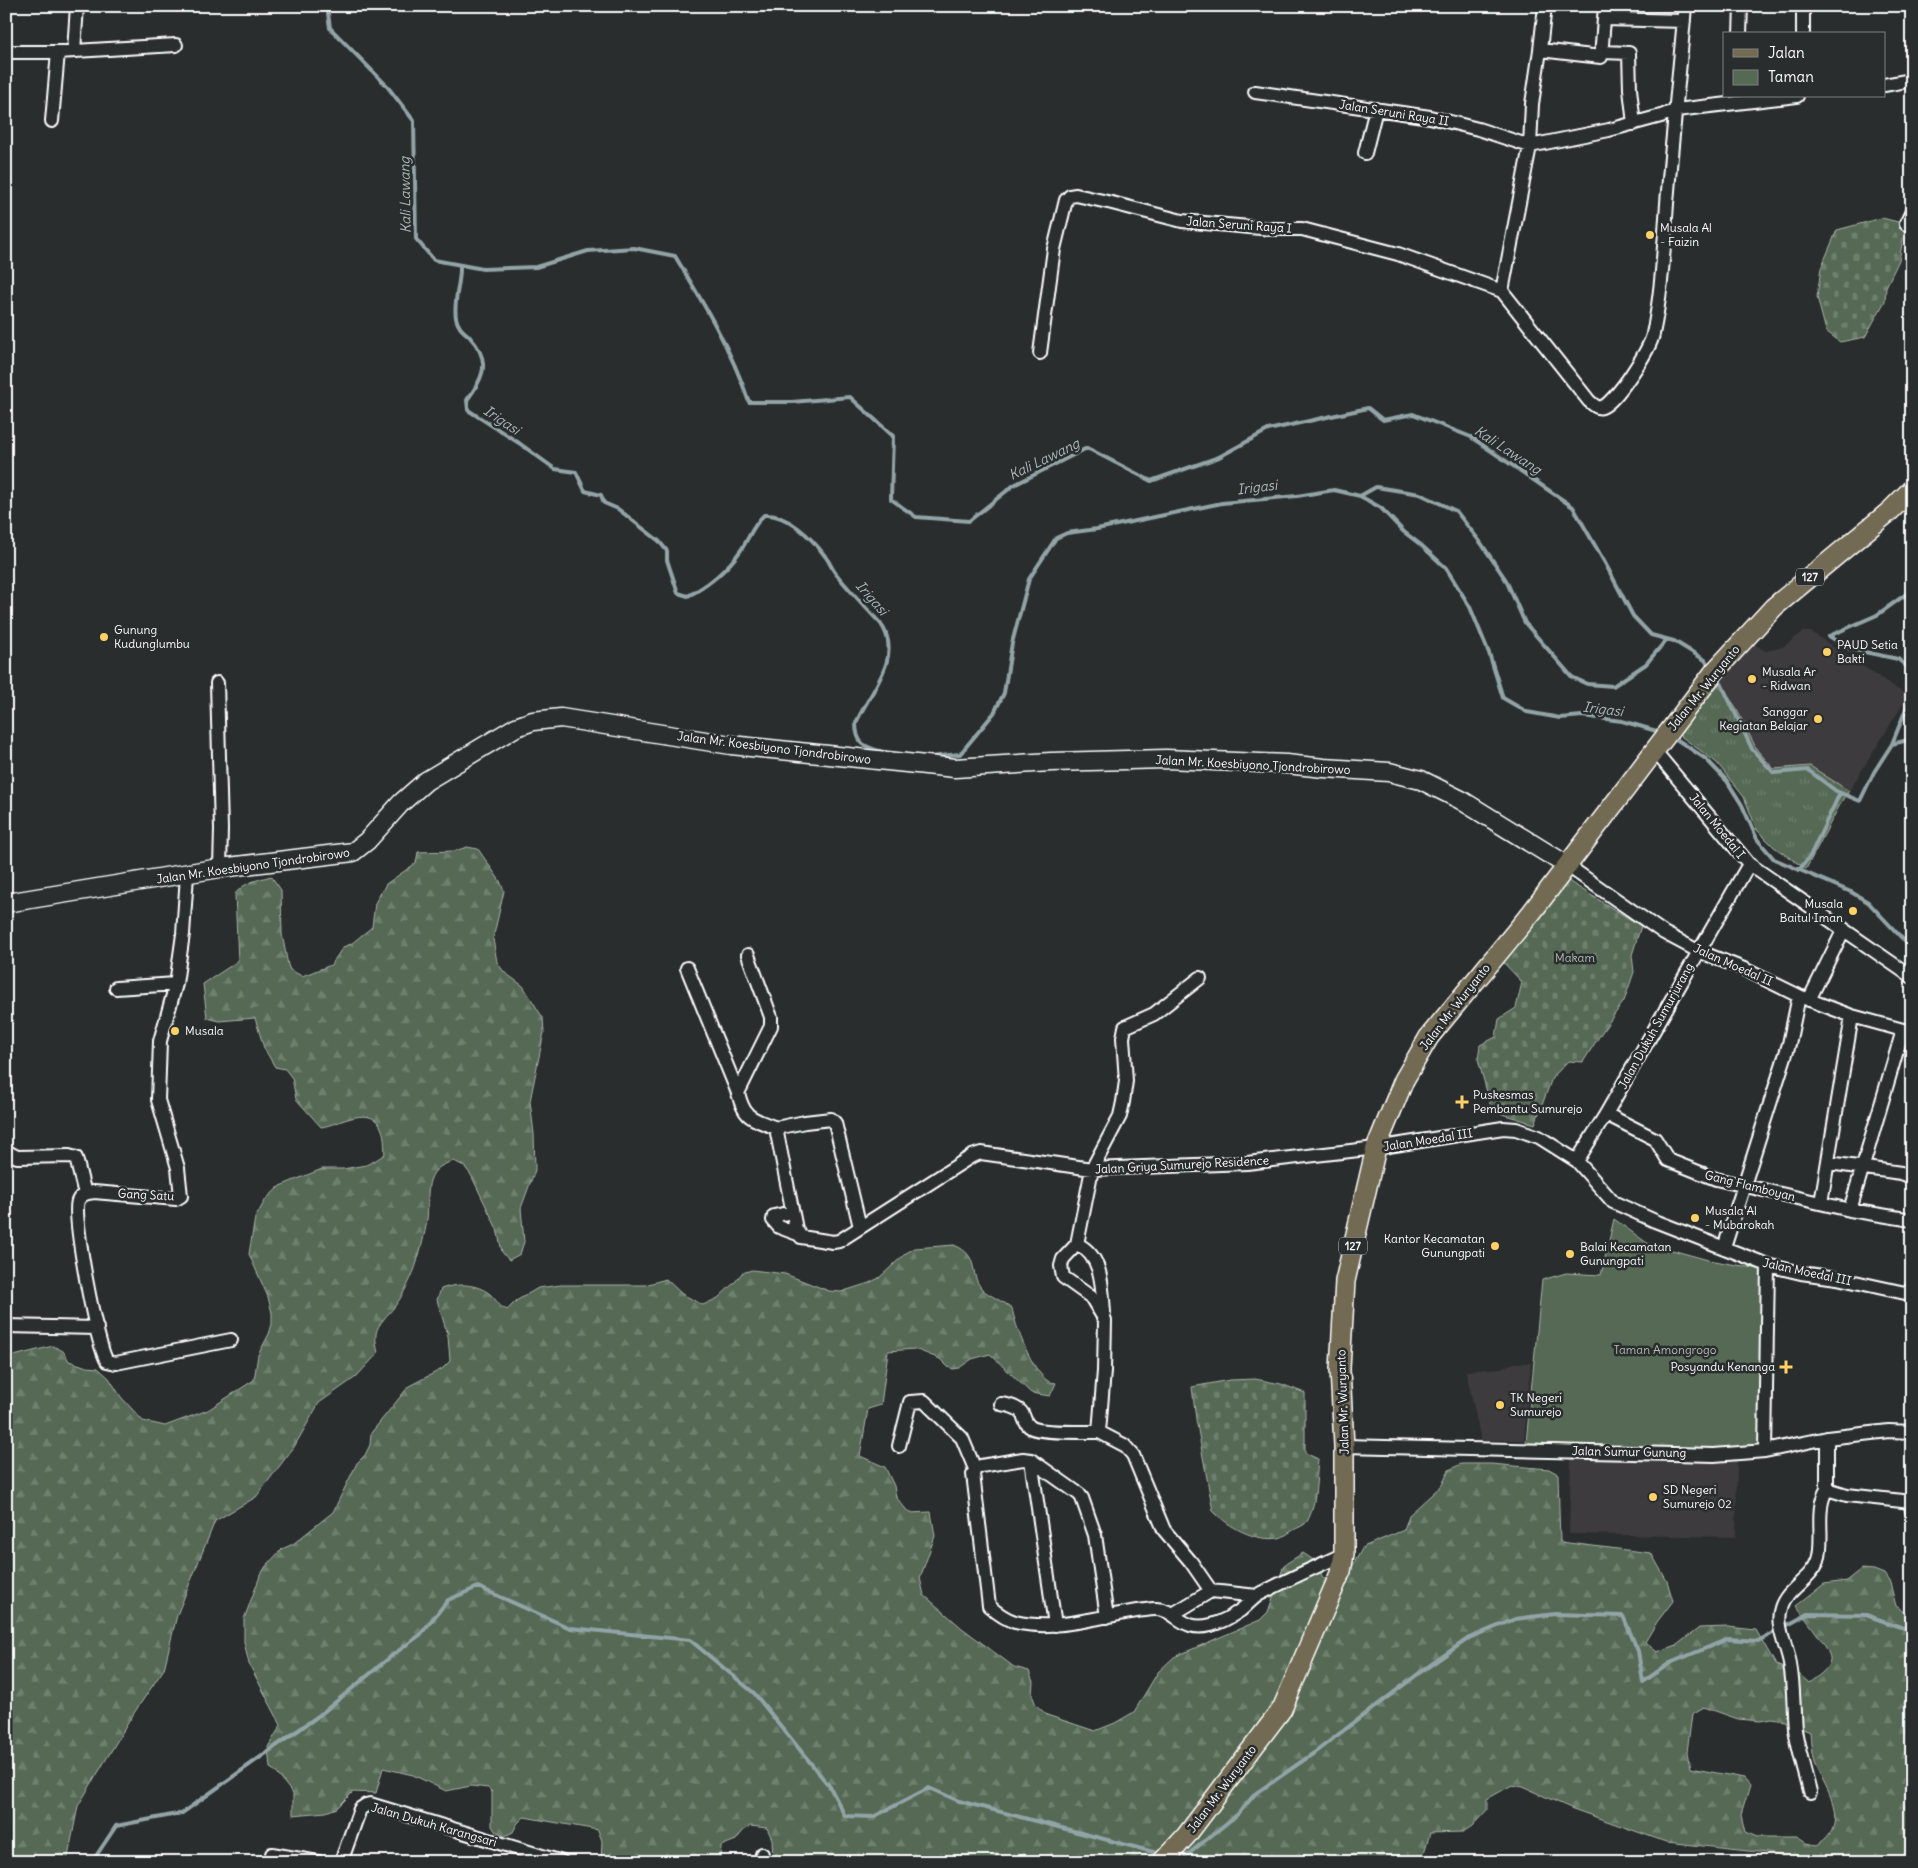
<svg xmlns="http://www.w3.org/2000/svg" width="1918" height="1868" font-family="Delius,sans-serif">
<style>
.built{fill:#3d3a3c}
.grass{fill:url(#grass-tufts);stroke:#aab4aa}
.forest{fill:url(#forest-firs);stroke:#aab4aa;fill-rule:evenodd}
.cemetery{fill:url(#cemetery-stones);stroke:#aab4aa}
.green{fill:#556954;stroke:#aab4aa}
.lines{fill:none;stroke-linecap:round;stroke-linejoin:round}
.stream{stroke:#92a4a7;stroke-width:4}
.street-casing{stroke:#fff;stroke-width:16}
.secondary-casing{stroke:#fff;stroke-width:21}
.primary-casing{stroke:#fff;stroke-width:22}
.street{stroke:#2a2d2e;stroke-width:12}
.secondary{stroke:#2a2d2e;stroke-width:18}
.primary{stroke:#736b52;stroke-width:19}
.poi-dot{fill:#ffd166;stroke:#2a2d2e;stroke-width:2}
.labels{text-anchor:middle;stroke-width:5;stroke-linejoin:round;paint-order:stroke}
.shield{fill:#2a2d2e;stroke:#bfc0c0;stroke-width:1}
.shield-label{font-size:11px;font-weight:bold;fill:#fff}
.street-label{font-size:12px;fill:#fff;stroke:#2a2d2e}
.poi-label{font-size:12px;fill:#fff;stroke:#2a2d2e;text-anchor:start}
.park-label{font-size:12px;fill:#b2bcb2;stroke:#2a2d2e}
.water-label{font-size:14px;font-style:italic;fill:#aebbbd;stroke:#2a2d2e}
</style>
<defs>
<pattern id="grass-tufts" width="24" height="20" patternUnits="userSpaceOnUse" patternTransform="scale(1.25)"><rect width="24" height="20" fill="#556954"/><path d="M3 7l-1-3M5 7V3M7 7l1-3M15 17l-1-3M17 17v-4M19 17l1-3" fill="none" stroke="#6e806e"/></pattern>
<pattern id="forest-firs" width="22" height="20" patternUnits="userSpaceOnUse" patternTransform="scale(1.25)"><rect width="22" height="20" fill="#556954"/><path d="M5 1l3.5 6h-7zM16 11l3.5 6h-7z" fill="#6e806e"/></pattern>
<pattern id="cemetery-stones" width="16" height="16" patternUnits="userSpaceOnUse" patternTransform="scale(1.25)"><rect width="16" height="16" fill="#556954"/><path d="M2 7V4a2 2 0 0 1 4 0v3zM10 15v-3a2 2 0 0 1 4 0v3z" fill="#6e806e"/></pattern>
</defs>
<rect width="100%" height="100%" fill="#2a2d2e"/>
<filter id="ink" filterUnits="userSpaceOnUse"><feTurbulence type="fractalNoise" baseFrequency=".02" numOctaves="2"/><feDisplacementMap in="SourceGraphic" scale="10" xChannelSelector="R" yChannelSelector="G"/><feConvolveMatrix kernelMatrix="1 2 1 2 8 2 1 2 1" color-interpolation-filters="sRGB"/></filter>
<g filter="url(#ink)">
<path class="built" d="M 1803,632 L 1811,632 L 1908,696 L 1849,791 L 1810,766 L 1774,770 L 1757,750 L 1734,704 L 1713,679 L 1745,639 L 1766,651 L 1783,647 Z
M 1514,1363 L 1531,1363 L 1524,1440 L 1481,1440 L 1466,1371 L 1501,1368 Z
M 1571,1458 L 1737,1461 L 1736,1537 L 1569,1534 Z"/>
<path class="grass" d="M 1713,679 L 1734,704 L 1757,750 L 1774,769 L 1810,766 L 1849,791 L 1843,799 L 1806,869 L 1774,847 L 1757,830 L 1744,797 L 1717,763 L 1678,734 Z"/>
<path class="forest" d="M 467,847 L 478,849 L 500,881 L 504,891 L 493,939 L 497,962 L 504,972 L 523,986 L 543,1018 L 544,1032 L 530,1101 L 534,1134 L 535,1170 L 521,1208 L 524,1242 L 520,1254 L 509,1260 L 502,1252 L 497,1229 L 471,1175 L 464,1166 L 454,1161 C 421,1169 430,1194 427,1220 C 425,1234 421,1248 417,1262 C 414,1273 403,1296 395,1306 C 389,1314 377,1324 376,1334 C 375,1341 377,1347 378,1353 L 356,1377 L 319,1403 L 294,1447 L 256,1497 L 215,1521 L 177,1615 L 164,1669 L 134,1713 L 78,1806 L 67,1862 L 6,1862 L 6,1358 L 53,1346 L 63,1351 L 69,1361 L 87,1367 L 98,1368 L 109,1378 L 121,1397 L 143,1421 L 165,1426 L 208,1410 L 254,1380 L 258,1355 L 269,1334 L 272,1324 L 272,1313 L 268,1297 L 249,1254 L 255,1218 L 266,1199 L 280,1186 L 322,1169 L 343,1169 L 366,1165 L 376,1160 L 385,1154 C 384,1146 385,1137 382,1130 C 372,1102 339,1125 321,1127 L 296,1099 L 292,1078 L 285,1069 L 275,1067 L 264,1048 L 255,1018 L 219,1021 L 207,1018 L 203,984 L 238,961 L 235,894 C 244,882 258,880 271,876 L 281,890 L 282,934 L 288,965 L 290,970 L 302,976 L 331,965 L 343,947 L 351,944 L 372,927 L 375,903 L 386,884 L 416,863 L 418,852 L 455,851 Z
M 954,1245 C 981,1256 968,1273 982,1289 C 988,1295 1004,1302 1012,1308 C 1015,1326 1032,1371 1048,1381 C 1051,1383 1054,1382 1056,1383 L 1050,1396 L 1031,1393 L 990,1354 L 972,1359 L 959,1368 L 953,1369 L 948,1367 L 940,1359 L 915,1349 L 888,1351 L 881,1405 L 868,1409 L 860,1456 L 885,1467 L 894,1486 L 896,1497 L 909,1513 L 931,1512 L 935,1536 L 920,1578 L 924,1595 L 962,1628 L 1014,1667 L 1029,1671 L 1033,1682 L 1032,1695 L 1036,1705 L 1047,1715 L 1095,1731 L 1115,1723 L 1134,1712 L 1158,1672 L 1174,1657 L 1260,1620 L 1268,1612 L 1284,1565 L 1303,1553 L 1315,1561 L 1323,1578 L 1344,1582 L 1363,1547 L 1404,1530 L 1409,1515 L 1442,1485 L 1449,1470 L 1461,1464 L 1491,1464 L 1549,1469 L 1558,1474 L 1560,1542 L 1651,1553 L 1667,1581 L 1673,1601 L 1657,1622 L 1645,1642 L 1657,1652 L 1677,1645 L 1699,1628 L 1728,1627 L 1756,1630 L 1776,1665 L 1799,1674 L 1809,1683 C 1817,1676 1828,1671 1830,1660 C 1832,1650 1803,1616 1796,1606 L 1824,1584 L 1847,1581 L 1862,1569 L 1874,1570 L 1884,1574 L 1890,1583 L 1896,1606 L 1912,1617 L 1912,1862 L 1785,1862 L 1779,1855 L 1767,1853 L 1666,1842 L 1573,1809 L 1523,1787 L 1512,1785 L 1487,1799 L 1487,1810 L 1472,1826 L 1463,1832 L 1430,1833 L 1423,1856 L 1425,1862 L 773,1862 L 772,1839 L 767,1828 L 750,1826 L 743,1831 L 736,1840 L 721,1846 L 720,1862 L 601,1862 L 602,1841 L 598,1830 L 524,1817 L 517,1824 L 513,1832 L 505,1836 L 495,1831 L 492,1826 L 492,1792 L 488,1788 L 471,1786 L 446,1791 L 413,1775 L 383,1768 L 376,1793 L 353,1792 L 337,1808 L 326,1812 L 293,1815 L 293,1794 L 275,1771 L 270,1768 L 268,1747 L 281,1725 L 249,1664 L 244,1642 L 244,1619 L 260,1576 L 266,1566 L 282,1549 L 293,1544 L 333,1512 L 357,1463 L 365,1455 L 370,1445 L 371,1433 L 409,1386 L 442,1369 L 450,1361 L 448,1336 L 437,1300 L 441,1289 C 457,1283 476,1283 490,1294 C 498,1301 496,1304 507,1310 L 516,1301 L 538,1288 L 561,1285 L 645,1285 L 666,1279 L 682,1294 L 703,1305 L 718,1298 L 735,1282 L 742,1273 L 752,1270 L 785,1274 L 829,1291 L 841,1292 L 869,1283 L 879,1278 L 906,1253 L 915,1248 ZM 1704,1707 L 1738,1719 L 1760,1721 L 1771,1719 L 1785,1721 L 1810,1732 C 1811,1743 1811,1757 1816,1767 C 1829,1792 1850,1825 1817,1845 L 1806,1843 L 1797,1837 L 1757,1837 L 1745,1832 L 1741,1815 L 1750,1785 L 1744,1778 L 1690,1768 L 1687,1752 L 1692,1714 Z"/>
<path class="cemetery" d="M 1882,218 L 1906,224 L 1899,260 L 1886,287 L 1885,301 L 1865,337 L 1840,342 L 1826,331 L 1817,297 L 1821,268 L 1837,230 Z
M 1565,879 L 1641,926 L 1632,955 L 1634,972 L 1624,1001 L 1602,1032 L 1583,1062 L 1568,1061 L 1552,1078 L 1535,1124 L 1492,1111 L 1478,1059 L 1480,1045 L 1496,1037 L 1499,1019 L 1516,1008 L 1522,982 L 1500,959 Z
M 1255,1379 L 1281,1384 L 1305,1393 L 1305,1453 L 1318,1459 C 1316,1478 1317,1502 1308,1520 C 1305,1526 1298,1527 1292,1531 C 1288,1533 1284,1537 1279,1538 C 1255,1542 1229,1527 1213,1511 L 1196,1419 L 1192,1387 L 1230,1380 Z"/>
<path class="green" d="M 1614,1219 L 1647,1243 L 1708,1260 L 1766,1270 L 1760,1446 L 1728,1450 L 1526,1443 L 1542,1280 L 1566,1273 L 1601,1275 Z"/>
<g class="lines">
<path class="stream" d="M 327,6 L 330,28 L 387,86 L 414,121 L 416,239 L 434,260 L 483,269 L 536,267 L 588,251 L 634,248 L 675,256 C 704,304 731,349 749,402 L 792,402 L 850,397 L 893,436 L 891,499 L 916,517 L 969,521 L 1014,485 L 1087,448 L 1151,481 L 1219,457 L 1268,430 L 1368,408 L 1383,420 L 1413,414 L 1471,437 L 1573,507 L 1605,563 L 1633,616 L 1651,635 L 1674,641 L 1705,660 L 1710,668
M 460,265 C 461,283 453,300 456,318 C 458,327 462,330 469,336 C 491,360 485,376 467,400 L 468,410 L 519,443 L 555,469 L 576,472 L 585,491 L 601,495 L 604,503 L 618,509 L 659,541 L 667,551 L 667,560 L 678,593 L 688,596 C 709,585 727,570 741,550 C 749,538 753,525 764,515 C 787,513 812,538 825,556 C 830,562 832,570 837,575 C 851,592 866,608 881,624 C 904,658 869,692 856,723 C 856,747 867,747 887,753
M 1360,496 L 1376,487 L 1420,494 L 1456,511 L 1481,543 L 1506,580 L 1525,623 L 1572,677 L 1587,684 L 1613,686 L 1646,664 L 1667,639
M 1912,590 L 1877,615 L 1829,636 L 1850,649 L 1898,659 L 1912,671
M 1717,678 L 1722,685 L 1752,749 L 1774,773 L 1808,770 L 1836,791 L 1860,801 L 1874,772 L 1892,744 L 1912,739
M 1673,737 L 1706,759 L 1727,781 L 1742,805 L 1757,839 L 1774,859 L 1851,892 L 1868,902 L 1912,949
M 1892,744 L 1912,694
M 930,757 L 960,754 L 994,713 L 1004,693 L 1012,643 L 1029,579 L 1056,538 L 1067,533 L 1097,529 L 1222,503 L 1297,496 L 1334,490 L 1360,496 L 1381,508 L 1404,532 L 1421,545 L 1446,568 L 1470,607 L 1489,653 L 1503,698 L 1527,712 L 1560,718 L 1582,716 L 1622,721 L 1660,732
M 1799,870 L 1810,856 L 1840,793
M 1173,1858 L 1181,1860 L 1238,1814 L 1255,1794 L 1314,1753 L 1422,1671 L 1469,1638 L 1515,1619 L 1555,1614 L 1623,1616 L 1638,1651 L 1643,1682 L 1670,1663 L 1728,1639 L 1758,1641 L 1808,1614 L 1866,1615 L 1912,1631
M 92,1862 L 116,1826 L 182,1813 L 321,1714 L 394,1654 L 420,1635 L 448,1600 L 478,1587 L 570,1628 L 690,1640 L 754,1693 L 830,1787 L 845,1816 L 873,1817 L 929,1788 L 959,1801 L 1161,1854"/>
<defs>
<path id="street" d="M 1803,6 L 1803,34
M 1604,19 L 1684,21
M 1740,34 L 1741,6
M 1540,50 L 1545,6
M 74,51 L 77,6
M 6,52 L 58,52 L 52,121
M 58,52 L 176,45
M 1602,52 L 1629,53 L 1630,89 L 1634,124
M 1884,85 L 1912,80
M 1255,92 L 1430,117 L 1478,129 L 1530,146 L 1609,130 L 1661,116 L 1676,110 L 1797,96
M 1365,153 L 1376,109
M 1906,224 L 1912,211
M 1502,291 L 1530,146 L 1532,104 L 1540,50 L 1601,57 L 1605,6
M 1040,353 L 1054,249 L 1066,200 L 1070,196 L 1076,195 L 1112,203 L 1182,221 L 1272,229 L 1302,229 L 1398,254 L 1502,291 L 1589,401 C 1593,404 1597,409 1602,407 C 1615,403 1651,348 1653,334 C 1663,287 1664,238 1668,191 C 1673,129 1680,68 1685,6
M 217,683 L 221,829 L 220,868
M 1654,750 L 1749,864 L 1912,977
M 1568,866 L 1664,933 L 1698,951 L 1744,969 L 1799,996 L 1852,1016 L 1903,1030 L 1912,1036
M 187,875 L 183,934 L 176,984 L 160,1041 L 158,1100 L 178,1168 L 181,1196 L 176,1199 L 94,1192 C 87,1193 81,1194 78,1201 C 72,1216 97,1347 107,1361 L 116,1363 L 231,1340
M 687,968 L 738,1093 C 745,1120 752,1118 776,1128 L 796,1229 L 801,1237 L 833,1242 L 839,1241 L 972,1156 L 981,1153 L 1092,1169 L 1247,1163 L 1376,1148 L 1503,1128 L 1516,1129 L 1539,1137 L 1577,1161 L 1613,1202 L 1655,1221 L 1768,1265 L 1801,1273 L 1837,1278 L 1905,1293 L 1910,1292 L 1912,1286
M 1200,978 L 1154,1014 L 1125,1027 L 1123,1038 L 1126,1081 L 1123,1102 L 1120,1116 L 1092,1169 L 1077,1244 L 1063,1259 L 1061,1266 L 1063,1277 L 1091,1297 L 1105,1320 L 1104,1371 L 1099,1432 L 1124,1445 L 1133,1455 L 1164,1530 L 1191,1562 L 1211,1591 L 1257,1596
M 116,988 L 176,984
M 1809,1000 L 1844,929
M 738,1093 L 771,1026 L 771,1017 L 748,955
M 1606,1114 L 1655,1139 L 1668,1160 L 1716,1179 L 1850,1210 L 1912,1220
M 776,1128 L 805,1122 L 831,1119 L 835,1123 L 860,1227
M 6,1151 L 17,1157 L 69,1156 L 76,1158 L 85,1194
M 1577,1161 L 1606,1114 L 1749,864
M 1829,1163 L 1901,1173 L 1912,1177
M 1821,1203 L 1852,1016
M 1850,1210 L 1903,1030
M 792,1212 L 774,1216 L 773,1220 L 779,1227 L 798,1234
M 1077,1244 C 1103,1256 1102,1287 1104,1313
M 1724,1248 L 1789,1044 L 1799,996
M 6,1326 L 97,1328
M 1001,1404 C 1033,1409 1018,1421 1032,1428 C 1042,1433 1086,1432 1099,1432
M 1827,1438 L 1827,1489 L 1847,1495 L 1911,1502 L 1912,1511
M 899,1446 L 910,1402 L 924,1401 L 962,1438 L 975,1469
M 1344,1446 L 1714,1455 L 1765,1451 L 1827,1438 L 1889,1431 L 1912,1432
M 1765,1451 L 1768,1265
M 1031,1460 L 1055,1625
M 1173,1614 L 1211,1591
M 1107,1617 L 1095,1535 L 1082,1498 L 1079,1494 L 1031,1460 L 1023,1459 L 981,1466 L 975,1469 L 973,1474 L 989,1606 C 996,1612 1005,1619 1015,1622 C 1062,1633 1108,1612 1155,1609 C 1176,1608 1181,1633 1211,1625 C 1222,1622 1231,1617 1241,1610 C 1247,1605 1252,1599 1258,1595 C 1286,1580 1316,1567 1344,1554
M 1810,1792 C 1805,1771 1798,1750 1795,1729 C 1793,1707 1794,1685 1790,1664 C 1787,1647 1775,1625 1781,1608 C 1787,1588 1811,1580 1818,1560 C 1825,1537 1814,1511 1827,1489
M 272,1854 L 318,1862
M 341,1862 L 360,1809 L 366,1805 L 370,1804 L 562,1862
M 761,1862 L 762,1854"/>
<path id="secondary" d="M 6,903 L 220,868 L 353,852 L 367,841 L 401,803 L 426,781 L 516,727 L 533,721 L 561,718 L 731,745 L 955,768 L 1051,762 L 1166,759 L 1286,764 L 1324,768 L 1389,772 L 1421,780 L 1461,800 L 1568,866"/>
<path id="primary" d="M 1162,1862 L 1186,1836 L 1282,1709 L 1341,1571 L 1344,1554 L 1344,1446 L 1340,1369 L 1345,1281 L 1376,1148 L 1404,1080 L 1429,1037 L 1532,912 L 1715,671 L 1774,607 L 1890,511 L 1912,489"/>
</defs>
<use href="#street" class="street-casing"/>
<use href="#secondary" class="secondary-casing"/>
<use href="#primary" class="primary-casing"/>
<use href="#street" class="street"/>
<use href="#secondary" class="secondary"/>
<use href="#primary" class="primary"/>
</g>
</g>
<g class="poi-dot">
<circle cx="1650" cy="235" r="5"/>
<circle cx="104" cy="637" r="5"/>
<circle cx="1827" cy="652" r="5"/>
<circle cx="1752" cy="679" r="5"/>
<circle cx="1818" cy="719" r="5"/>
<circle cx="1853" cy="911" r="5"/>
<circle cx="175" cy="1031" r="5"/>
<path d="M1459.5 1094.5h5v5h5v5h-5v5h-5v-5h-5v-5h5z"/>
<circle cx="1695" cy="1218" r="5"/>
<circle cx="1495" cy="1246" r="5"/>
<circle cx="1570" cy="1254" r="5"/>
<path d="M1783.5 1359.5h5v5h5v5h-5v5h-5v-5h-5v-5h5z"/>
<circle cx="1500" cy="1405" r="5"/>
<circle cx="1653" cy="1497" r="5"/>
</g>
<g class="labels">
<g class="shield">
<rect x="1796" y="568.5" width="28" height="17" rx="4"/>
<rect x="1339" y="1237.5" width="28" height="17" rx="4"/>
</g>
<g class="shield-label">
<text x="1810" y="581">127</text>
<text x="1353" y="1250">127</text>
</g>
<g class="street-label">
<text transform="translate(1394 113) rotate(9)" y="4">Jalan Seruni Raya II</text>
<text transform="translate(1239 225) rotate(4)" y="4">Jalan Seruni Raya I</text>
<text transform="translate(1704 688) rotate(-51)" y="4">Jalan Mr. Wuryanto</text>
<text transform="translate(774 748) rotate(7)" y="4">Jalan Mr. Koesbiyono Tjondrobirowo</text>
<text transform="translate(1253 765) rotate(3)" y="4">Jalan Mr. Koesbiyono Tjondrobirowo</text>
<text transform="translate(1717 826) rotate(51)" y="4">Jalan Moedal I</text>
<text transform="translate(253 866) rotate(-8)" y="4">Jalan Mr. Koesbiyono Tjondrobirowo</text>
<text transform="translate(1733 965) rotate(24)" y="4">Jalan Moedal II</text>
<text transform="translate(1455 1007) rotate(-52)" y="4">Jalan Mr. Wuryanto</text>
<text transform="translate(1656 1026) rotate(-61)" y="4">Jalan Dukuh Sumurjurang</text>
<text transform="translate(1428 1140) rotate(-9)" y="4">Jalan Moedal III</text>
<text transform="translate(1182 1165) rotate(-3)" y="4">Jalan Griya Sumurejo Residence</text>
<text transform="translate(1750 1186) rotate(14)" y="4">Gang Flamboyan</text>
<text transform="translate(146 1195) rotate(3)" y="4">Gang Satu</text>
<text transform="translate(1807 1272) rotate(12)" y="4">Jalan Moedal III</text>
<text transform="translate(1343 1402) rotate(-92)" y="4">Jalan Mr. Wuryanto</text>
<text transform="translate(1629 1452) rotate(1)" y="4">Jalan Sumur Gunung</text>
<text transform="translate(1222 1789) rotate(-53)" y="4">Jalan Mr. Wuryanto</text>
<text transform="translate(434 1825) rotate(16)" y="4">Jalan Dukuh Karangsari</text>
</g>
<g class="poi-label">
<text x="1660" y="232">Musala Al<tspan x="1660" dy="14">- Faizin</tspan></text>
<text x="114" y="634">Gunung<tspan x="114" dy="14">Kudunglumbu</tspan></text>
<text x="1837" y="649">PAUD Setia<tspan x="1837" dy="14">Bakti</tspan></text>
<text x="1762" y="676">Musala Ar<tspan x="1762" dy="14">- Ridwan</tspan></text>
<text x="1808" y="716" text-anchor="end">Sanggar<tspan x="1808" dy="14">Kegiatan Belajar</tspan></text>
<text x="1843" y="908" text-anchor="end">Musala<tspan x="1843" dy="14">Baitul Iman</tspan></text>
<text x="185" y="1035">Musala</text>
<text x="1473" y="1099">Puskesmas<tspan x="1473" dy="14">Pembantu Sumurejo</tspan></text>
<text x="1705" y="1215">Musala Al<tspan x="1705" dy="14">- Mubarokah</tspan></text>
<text x="1485" y="1243" text-anchor="end">Kantor Kecamatan<tspan x="1485" dy="14">Gunungpati</tspan></text>
<text x="1580" y="1251">Balai Kecamatan<tspan x="1580" dy="14">Gunungpati</tspan></text>
<text x="1775" y="1371" text-anchor="end">Posyandu Kenanga</text>
<text x="1510" y="1402">TK Negeri<tspan x="1510" dy="14">Sumurejo</tspan></text>
<text x="1663" y="1494">SD Negeri<tspan x="1663" dy="14">Sumurejo 02</tspan></text>
</g>
<g class="park-label">
<text x="1575" y="962">Makam</text>
<text x="1665" y="1354">Taman Amongrogo</text>
</g>
<g class="water-label">
<text transform="translate(405 195) rotate(-91)" y="5">Kali Lawang</text>
<text transform="translate(502 420) rotate(34)" y="5">Irigasi</text>
<text transform="translate(1508 450) rotate(33)" y="5">Kali Lawang</text>
<text transform="translate(1044 459) rotate(-26)" y="5">Kali Lawang</text>
<text transform="translate(1257 487) rotate(-7)" y="5">Irigasi</text>
<text transform="translate(872 598) rotate(49)" y="5">Irigasi</text>
<text transform="translate(1603 709) rotate(7)" y="5">Irigasi</text>
</g>
</g>
<rect width="1918" height="1868" fill="none" stroke="#2a2d2e" stroke-width="25"/>
<rect x="12" y="12" width="1893" height="1843" fill="none" stroke="#fff" stroke-width="2" filter="url(#ink)"/>
<rect x="1723" y="32" width="162" height="65" fill="#2a2d2e" stroke="#7f8182"/>
<rect x="1733" y="49" width="25" height="8" fill="#736b52" stroke="#7f8182"/>
<text x="1768" y="58" font-size="15" fill="#ffffff">Jalan</text>
<rect x="1733" y="70" width="25" height="15" fill="#556954" stroke="#7f8182"/>
<text x="1768" y="82" font-size="15" fill="#ffffff">Taman</text>
</svg>
